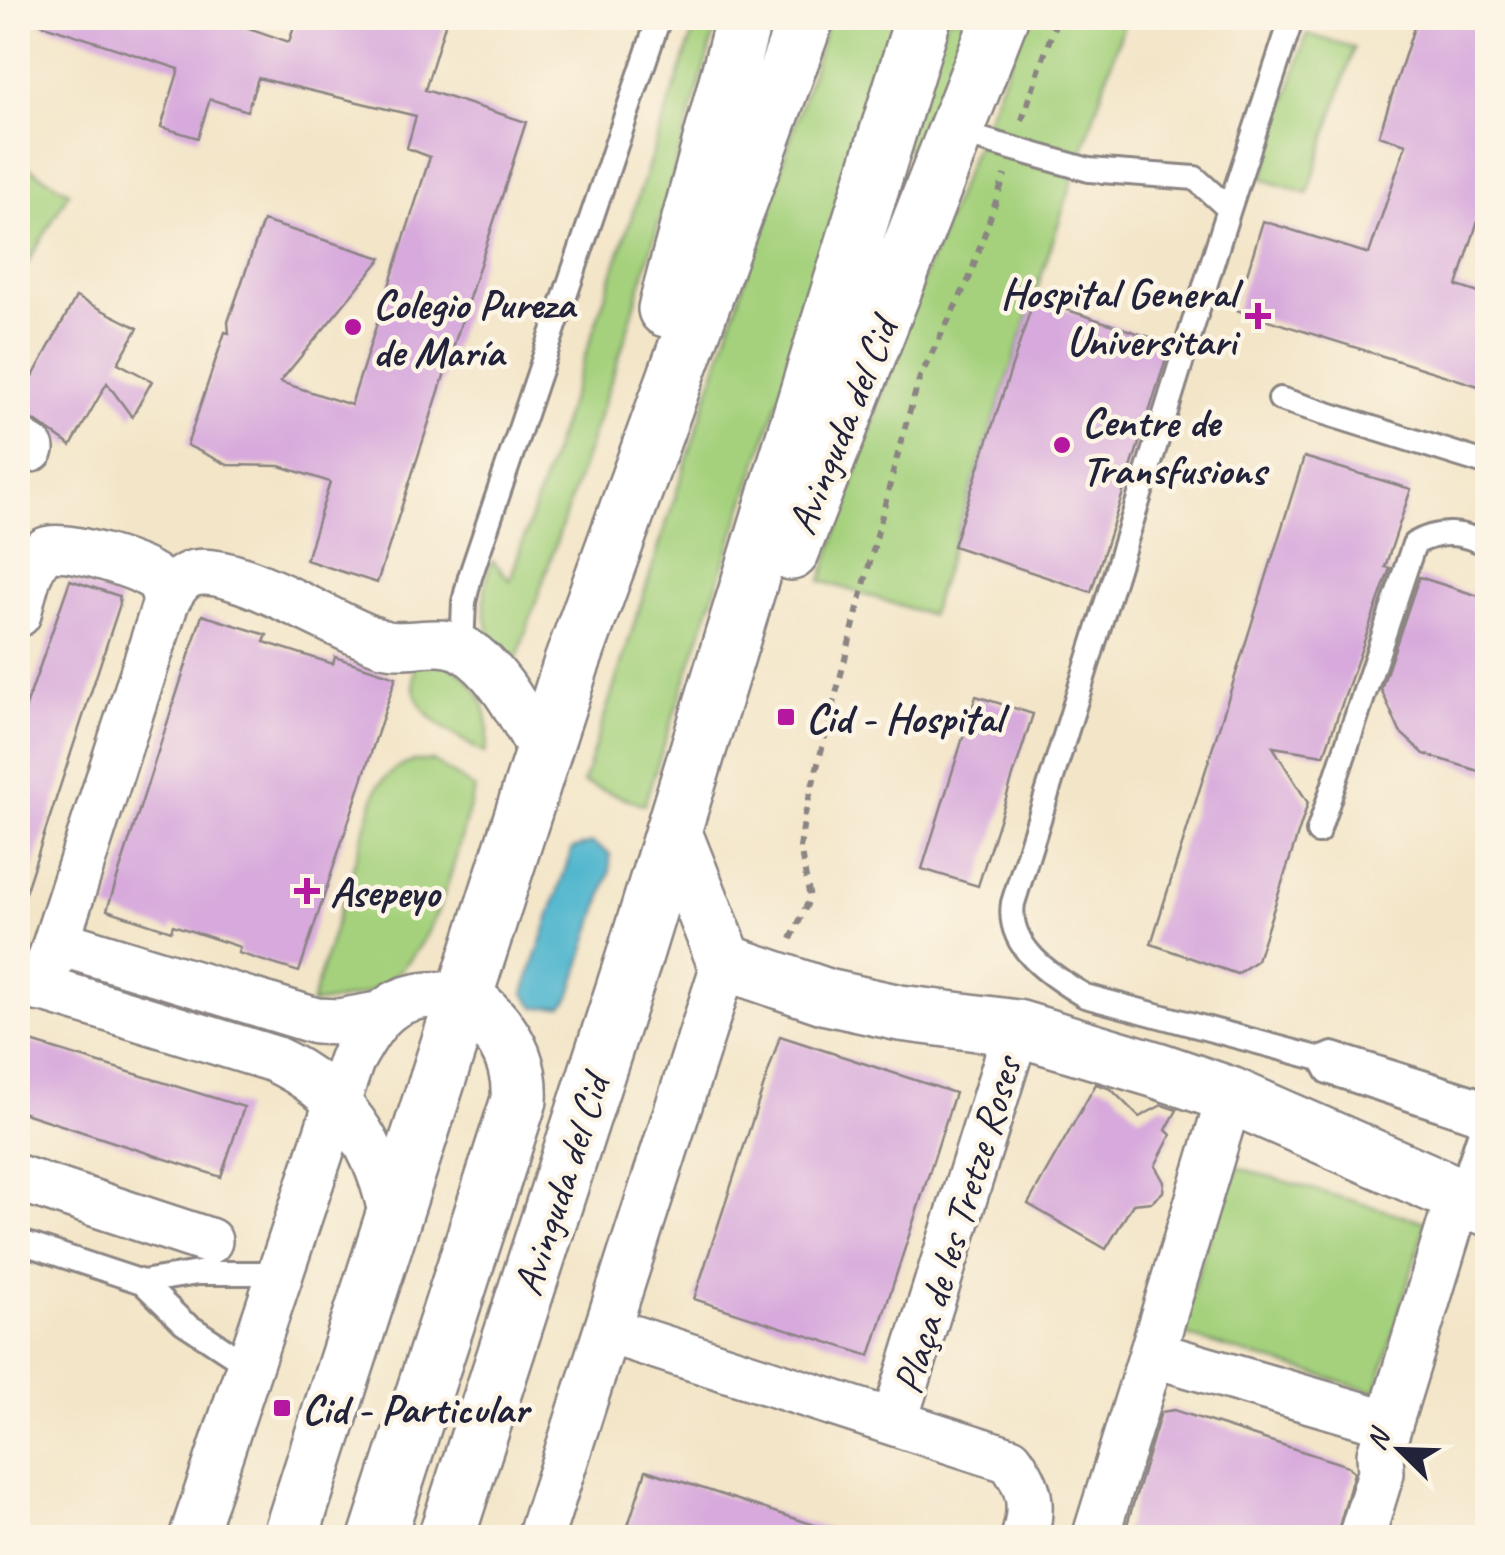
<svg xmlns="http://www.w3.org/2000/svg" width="1505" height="1555" font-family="Caveat,sans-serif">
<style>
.green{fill:#a5d17d;stroke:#647a5c;stroke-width:2.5}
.water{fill:#50b6ce;stroke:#396c84;stroke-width:2.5}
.building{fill:#d7a9dc}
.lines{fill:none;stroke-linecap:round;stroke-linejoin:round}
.lane-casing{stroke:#8a8482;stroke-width:28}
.street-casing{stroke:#8a8482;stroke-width:50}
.secondary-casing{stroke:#8a8482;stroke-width:60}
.primary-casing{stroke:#8a8482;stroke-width:60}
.path{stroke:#8a8482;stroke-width:6;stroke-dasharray:8 8;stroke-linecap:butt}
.lane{stroke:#fff;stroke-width:22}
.street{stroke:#fff;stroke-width:45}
.secondary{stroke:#fff;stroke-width:55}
.primary{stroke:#fff;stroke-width:55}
.poi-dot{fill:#b5179e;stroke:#fcf5e5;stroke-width:4}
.labels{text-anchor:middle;stroke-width:9;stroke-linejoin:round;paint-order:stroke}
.poi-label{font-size:42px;font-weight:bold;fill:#22223b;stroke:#fcf5e5;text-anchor:start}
.street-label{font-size:42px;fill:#22223b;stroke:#fcf5e5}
</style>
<rect width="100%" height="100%" fill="#fcf5e5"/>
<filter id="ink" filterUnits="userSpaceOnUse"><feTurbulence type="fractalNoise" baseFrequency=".01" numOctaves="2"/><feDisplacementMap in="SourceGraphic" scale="20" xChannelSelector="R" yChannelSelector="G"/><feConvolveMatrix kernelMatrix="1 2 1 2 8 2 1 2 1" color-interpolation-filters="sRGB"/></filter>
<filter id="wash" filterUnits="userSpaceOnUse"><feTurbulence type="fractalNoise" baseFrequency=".0048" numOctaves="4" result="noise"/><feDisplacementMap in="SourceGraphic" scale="40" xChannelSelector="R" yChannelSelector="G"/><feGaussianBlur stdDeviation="2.25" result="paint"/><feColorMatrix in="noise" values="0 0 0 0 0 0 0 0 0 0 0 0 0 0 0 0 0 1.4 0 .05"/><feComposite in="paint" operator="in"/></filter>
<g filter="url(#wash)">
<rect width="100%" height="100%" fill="#f3e5c8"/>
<path class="green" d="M 698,18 L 719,18 L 622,348 L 514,667 C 483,635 479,606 490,564 L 493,561 L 510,580 Z
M 829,18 L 905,18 L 644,805 L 583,783 Z
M 947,18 L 974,18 L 920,154 L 903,146 Z
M 1027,18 L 1126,18 L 930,615 L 821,581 L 909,313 Z
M 1307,34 L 1354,48 L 1308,194 L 1262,179 Z
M 18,161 L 69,192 L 26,266 L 18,261 Z
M 419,656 C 468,660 498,707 485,754 C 448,730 396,709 419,656 Z
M 414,761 L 433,761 L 475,789 C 453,857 440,964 364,994 C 347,1000 328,1001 311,1004 L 378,786 L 395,769 Z
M 1229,1165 L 1426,1222 L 1376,1392 L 1180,1334 Z"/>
<path class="water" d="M 592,843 L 610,854 L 610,871 L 570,997 L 563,1006 L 536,1008 L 524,993 L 572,849 Z"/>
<g id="blocks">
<path class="building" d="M 42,18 L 220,18 L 289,42 L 297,18 L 447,18 L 425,90 L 526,122 L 377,583 L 306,560 L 330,482 L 280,466 L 228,465 L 187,445 L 225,332 L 229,333 L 228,322 L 263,221 L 382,258 L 280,382 L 351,405 L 430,157 L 407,148 L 416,116 L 258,78 L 247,111 L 210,99 L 198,138 L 161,127 L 179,69 L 41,24 Z
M 1417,18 L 1488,18 L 1488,189 L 1457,286 L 1488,296 L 1488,389 L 1236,310 L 1263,221 L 1369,254 L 1406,144 L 1379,135 Z
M 76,297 L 138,328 L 118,363 L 152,381 L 132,417 L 107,383 L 71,446 L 32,419 L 18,415 L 18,404 Z
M 1034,299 L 1171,344 L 1091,592 L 953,546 Z
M 1304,457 L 1411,489 L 1385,567 L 1390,568 L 1324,755 L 1273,747 L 1308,803 L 1257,960 L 1237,974 L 1151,944 Z
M 1419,577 L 1488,599 L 1488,774 L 1424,754 L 1400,732 L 1381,689 Z
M 70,580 L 119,596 L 120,604 L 23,899 L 18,898 L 18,729 Z
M 202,615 L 267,635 L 264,642 L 333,664 L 335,657 L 396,677 L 299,972 L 238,953 L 240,947 L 173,925 L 171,931 L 107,910 Z
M 976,696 L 1033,714 L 978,886 L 922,869 Z
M 780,1036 L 955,1093 L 870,1356 L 694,1299 Z
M 18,1038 L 244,1107 L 221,1177 L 18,1111 Z
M 1096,1084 L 1111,1089 L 1139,1117 L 1162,1105 L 1177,1110 L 1166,1130 L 1171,1135 L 1155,1166 L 1164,1182 L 1163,1192 L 1152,1202 L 1133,1204 L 1106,1249 L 1028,1204 Z
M 1174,1410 L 1348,1466 L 1354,1473 L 1336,1538 L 1123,1538 L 1161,1412 Z
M 646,1470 L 833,1531 L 832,1538 L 624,1538 Z"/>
</g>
</g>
<g filter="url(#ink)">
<use href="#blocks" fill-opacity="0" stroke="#8a8482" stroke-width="2.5"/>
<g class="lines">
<defs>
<path id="lane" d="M 955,132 L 1089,170 L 1195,178 L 1229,209 L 1013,903 C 1006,947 1051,976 1085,996 L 1321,1059 L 1333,1054 L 1477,1099
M 1229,209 L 1292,18
M 1280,399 L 1488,464
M 462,647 L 464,602 L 470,577 L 659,18
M 1318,832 L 1414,544 C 1440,529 1462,532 1488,545
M 1321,1059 L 1328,1072 L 1470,1119
M 1459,1195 L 1488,1107
M 18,1241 L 142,1282 L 198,1273 L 282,1273
M 142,1282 L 183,1322 L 250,1366"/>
<path id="street" d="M 18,441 L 31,449
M 18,614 C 23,596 28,561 46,550 C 61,541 145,567 157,580 C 163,586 164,595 166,602
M 57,942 L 316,1021 L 339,1022 L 378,1015
M 18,981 L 274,1059 C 344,1091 380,1148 393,1223
M 41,989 L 166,602 C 172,591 178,579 191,574 C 233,560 340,631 383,643 C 409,650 441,635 465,650 C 501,672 522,719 543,753
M 1230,1095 L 1152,1354 L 1389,1423
M 18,1178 L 209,1241
M 607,1330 L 1010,1460 C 1030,1487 1034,1505 1024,1538
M 894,1422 L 1017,1028
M 192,1538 L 351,1061 C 381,1006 397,990 463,996
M 540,1538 L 725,962
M 1095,1538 L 1152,1354
M 1361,1538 L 1381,1473 L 1380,1454 L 1458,1199"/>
<path id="secondary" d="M 673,831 L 725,962 L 827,997 L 900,1013 L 1017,1028 L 1157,1070 L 1230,1095 L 1488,1208"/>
<path id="primary" d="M 666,309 L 744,18
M 791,552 L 1000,18
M 290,1538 L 571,665 L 806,18
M 377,1538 L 519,1100 C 522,1055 497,1022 463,996
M 446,1538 L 633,961 L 923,18"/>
</defs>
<use href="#lane" class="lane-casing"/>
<use href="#street" class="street-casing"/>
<use href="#secondary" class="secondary-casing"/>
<use href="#primary" class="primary-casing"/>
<path class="path" d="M 1022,120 L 1057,18
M 791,939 L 810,898 L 800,848 L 805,814 L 903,434 L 920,377 L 969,279 L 1005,175"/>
<use href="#lane" class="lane"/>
<use href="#street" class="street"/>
<use href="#secondary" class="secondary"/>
<use href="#primary" class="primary"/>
</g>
</g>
<g class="poi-dot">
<path d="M1253 301h10v10h10v10h-10v10h-10v-10h-10v-10h10z"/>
<circle cx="353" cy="327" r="10"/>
<circle cx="1062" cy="445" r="10"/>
<rect x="776" y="707" width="20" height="20" rx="5"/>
<path d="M302 876h10v10h10v10h-10v10h-10v-10h-10v-10h10z"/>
<rect x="272" y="1398" width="20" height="20" rx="5"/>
</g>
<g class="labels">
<g class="poi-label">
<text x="1236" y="307" text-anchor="end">Hospital General<tspan x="1236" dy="48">Universitari</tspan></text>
<text x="373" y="318">Colegio Pureza<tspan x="373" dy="48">de María</tspan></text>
<text x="1082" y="436">Centre de<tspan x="1082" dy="48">Transfusions</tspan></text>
<text x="806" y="732">Cid - Hospital</text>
<text x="330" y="906">Asepeyo</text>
<text x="302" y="1423">Cid - Particular</text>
</g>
<g class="street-label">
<text transform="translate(841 426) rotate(-68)" y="15">Avinguda del Cid</text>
<text transform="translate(560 1185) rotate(-72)" y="15">Avinguda del Cid</text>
<text transform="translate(956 1225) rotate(-73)" y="15">Plaça de les Tretze Roses</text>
</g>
</g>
<rect width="1505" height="1555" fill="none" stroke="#fcf5e5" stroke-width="60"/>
<g transform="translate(1400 1450) rotate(293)" stroke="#fcf5e5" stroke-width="8" paint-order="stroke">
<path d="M0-8L18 38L0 25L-18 38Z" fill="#22223b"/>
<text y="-15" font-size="28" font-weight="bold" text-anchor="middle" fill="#22223b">N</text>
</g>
</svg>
